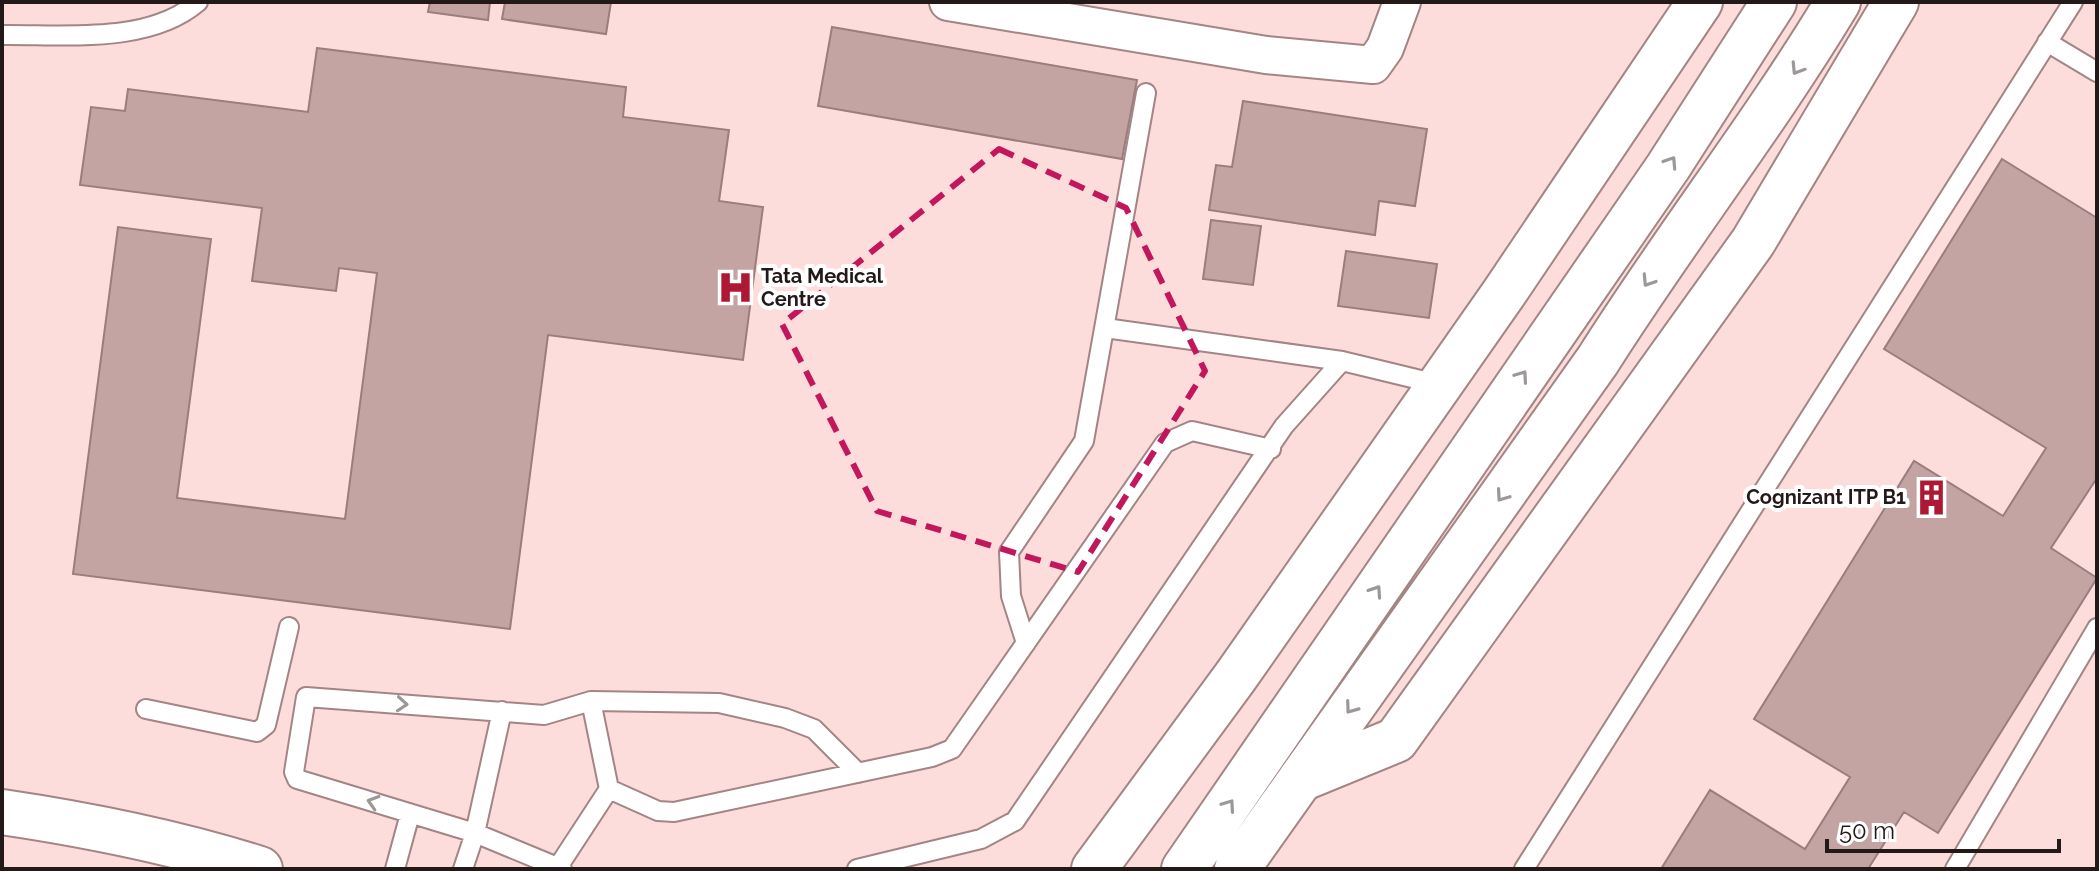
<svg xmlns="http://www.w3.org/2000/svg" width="2099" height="871" font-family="Raleway,sans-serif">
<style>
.building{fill:#c3a4a3;stroke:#9a7d7d;stroke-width:2}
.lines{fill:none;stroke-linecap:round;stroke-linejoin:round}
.lane-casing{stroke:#a28584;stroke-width:22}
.street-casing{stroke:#a28584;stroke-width:40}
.secondary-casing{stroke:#a28584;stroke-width:48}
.primary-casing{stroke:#a28584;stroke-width:48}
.lane{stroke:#fff;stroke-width:18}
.street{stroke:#fff;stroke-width:36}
.secondary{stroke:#fff;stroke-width:44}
.primary{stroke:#fff;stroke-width:44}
.oneway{stroke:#9c9898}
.marked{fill:none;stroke:#c2185b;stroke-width:6;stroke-dasharray:16 10;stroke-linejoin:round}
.labels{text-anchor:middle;stroke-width:8;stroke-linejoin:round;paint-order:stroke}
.poi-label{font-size:20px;font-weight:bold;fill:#241919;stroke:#fff;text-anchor:start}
</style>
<rect width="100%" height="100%" fill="#fddcdc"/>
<path class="building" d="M 430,2 L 490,2 L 488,20 L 428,12 Z
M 505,2 L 611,2 L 606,34 L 502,19 Z
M 832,27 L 1137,80 L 1122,159 L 818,106 Z
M 317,48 L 626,87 L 623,117 L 729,130 L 719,201 L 763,207 L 743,360 L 548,335 L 510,629 L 73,574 L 118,227 L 211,239 L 177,498 L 345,519 L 377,273 L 339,268 L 336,291 L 252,281 L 262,208 L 80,185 L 91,107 L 125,111 L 128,89 L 308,112 Z
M 1243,101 L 1427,129 L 1415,206 L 1379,201 L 1375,235 L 1209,210 L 1216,165 L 1232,167 Z
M 2002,159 L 2097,218 L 2097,478 L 2051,548 L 2097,578 L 1938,833 L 1904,812 L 1868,869 L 1661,869 L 1710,790 L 1805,849 L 1850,777 L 1754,719 L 1914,461 L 2003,516 L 2046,448 L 1884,349 Z
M 1211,220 L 1261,226 L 1253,285 L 1203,279 Z
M 1346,251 L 1437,264 L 1429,318 L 1338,306 Z"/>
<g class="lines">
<defs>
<path id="lane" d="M 2,35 C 63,34 148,45 198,2
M 2047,42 L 2097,72
M 1105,328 L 1342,361 L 1437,384
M 1026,643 L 1011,596 L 1009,552 L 1084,441 L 1146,93
M 591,701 L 609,789
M 146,709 L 257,732 L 266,725 L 289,627
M 558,867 L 609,789 L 658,811 L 674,812 L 932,757 L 952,749 L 1165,443 L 1192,431 L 1271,449
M 395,869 L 410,814
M 463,869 L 475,833 L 502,711
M 562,869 L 475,833 L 297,779 L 294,772 L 306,697 L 544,715 L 591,701 L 719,703 L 785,718 L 814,729 L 858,773
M 857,869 L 981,839 L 1015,821 L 1284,426 L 1342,361
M 1524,869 L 2073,2
M 1955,869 L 2097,628"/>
<path id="street" d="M 948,2 L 1266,55 L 1373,65 L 1385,48 L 1402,2"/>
<path id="secondary" d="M 1301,779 L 1396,740 L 1753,242 L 1896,2
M 2,812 C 90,825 175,842 260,869
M 1094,869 L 1236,676 L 1504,293 L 1700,2"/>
<path id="primary" d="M 1184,869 L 1668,167 L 1774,2
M 1237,869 L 1598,360 C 1675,238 1764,125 1838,2"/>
</defs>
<use href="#lane" class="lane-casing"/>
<use href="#street" class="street-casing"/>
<use href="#secondary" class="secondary-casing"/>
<use href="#primary" class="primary-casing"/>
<use href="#lane" class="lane"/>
<use href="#street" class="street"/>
<use href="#secondary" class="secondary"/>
<use href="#primary" class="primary"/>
</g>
<defs><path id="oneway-chevron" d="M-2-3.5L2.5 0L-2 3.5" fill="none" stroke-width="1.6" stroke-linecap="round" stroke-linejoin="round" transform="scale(2)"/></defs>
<g class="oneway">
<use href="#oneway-chevron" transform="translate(1797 69) rotate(122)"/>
<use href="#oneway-chevron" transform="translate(1671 162) rotate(-57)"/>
<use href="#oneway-chevron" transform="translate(1648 281) rotate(123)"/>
<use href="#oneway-chevron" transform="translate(1522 376) rotate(-55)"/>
<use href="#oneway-chevron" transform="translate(1502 496) rotate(125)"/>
<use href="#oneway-chevron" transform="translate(1376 591) rotate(-56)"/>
<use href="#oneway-chevron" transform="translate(402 704) rotate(4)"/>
<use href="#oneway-chevron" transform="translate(1351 708) rotate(126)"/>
<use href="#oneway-chevron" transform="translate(373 802) rotate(-163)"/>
<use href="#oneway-chevron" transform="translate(1229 805) rotate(-55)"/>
</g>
<path class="marked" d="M 999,149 L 1126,208 L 1205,371 L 1078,572 L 877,511 L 782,324 Z"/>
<defs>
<symbol id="hospital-bare" viewBox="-9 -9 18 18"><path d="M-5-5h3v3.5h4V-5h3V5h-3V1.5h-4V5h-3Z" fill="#ad1935" stroke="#fff" stroke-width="2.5" paint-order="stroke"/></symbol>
<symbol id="building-bare" viewBox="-9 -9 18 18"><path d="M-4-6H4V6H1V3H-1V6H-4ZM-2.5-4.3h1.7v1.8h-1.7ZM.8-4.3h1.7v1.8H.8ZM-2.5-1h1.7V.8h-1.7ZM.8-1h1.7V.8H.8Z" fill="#ad1935" stroke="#fff" stroke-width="2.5" paint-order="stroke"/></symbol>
</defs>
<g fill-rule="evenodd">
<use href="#hospital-bare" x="710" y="262" width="51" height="51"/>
<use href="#building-bare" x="1906" y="472" width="51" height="51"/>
</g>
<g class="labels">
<g class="poi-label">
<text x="761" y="283">Tata Medical<tspan x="761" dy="23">Centre</tspan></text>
<text x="1906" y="504" text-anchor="end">Cognizant ITP B1</text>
</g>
</g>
<rect width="2099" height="871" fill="none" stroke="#241919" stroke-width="8"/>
<path d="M1827 839v12h232v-12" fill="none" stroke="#241919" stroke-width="4"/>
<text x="1839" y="839" font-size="24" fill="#241919" stroke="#ffffff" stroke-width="6" paint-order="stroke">50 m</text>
</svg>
